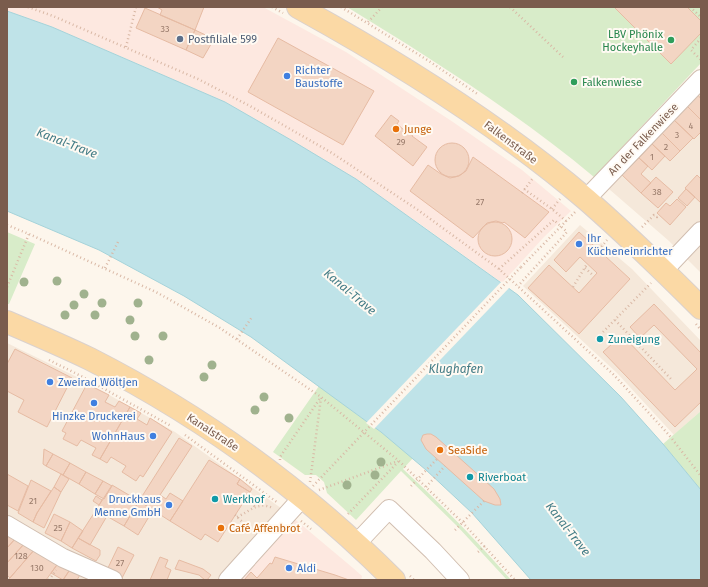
<svg xmlns="http://www.w3.org/2000/svg" width="708" height="587" font-family="'Fira Sans',sans-serif">
<style>
.residential{fill:#f5e8da}
.commercial{fill:#fde8e0}
.green{fill:#d8ecc9}
.water{fill:#bfe3e8;stroke:#a5d3da}
.pier{fill:#fdf6ec}
.building{fill:#f3d5c3;stroke:#e6bba3}
.lines{fill:none;stroke-linecap:round;stroke-linejoin:round}
.minor-casing{stroke:#d1beb0;stroke-width:20}
.major-casing{stroke:#dad1cd;stroke-width:24}
.path{stroke:#d9b8a5;stroke-width:2.5;stroke-dasharray:1 3;stroke-linecap:butt}
.minor{stroke:#fff;stroke-width:18}
.major{stroke:#fbd9a5;stroke-width:22}
.path-bridge{stroke:#d9b8a5;stroke-width:2.5;stroke-dasharray:1 3;stroke-linecap:butt}
.tree{fill:#a0b28e}
.service-dot{fill:#5c6f8a;stroke:#fffaf3;stroke-width:1.5}
.leisure-dot{fill:#2e9e5b;stroke:#fffaf3;stroke-width:1.5}
.shop-dot{fill:#3f7fe0;stroke:#fffaf3;stroke-width:1.5}
.food-dot{fill:#e8710a;stroke:#fffaf3;stroke-width:1.5}
.culture-dot{fill:#0f9aa8;stroke:#fffaf3;stroke-width:1.5}
.labels{text-anchor:middle;stroke-width:4;stroke-linejoin:round;paint-order:stroke}
.number-label{font-size:9px;fill:#987a6a}
.leisure-label{font-size:11px;fill:#27864d;stroke:#fffaf3;text-anchor:end}
.service-label{font-size:11px;fill:#4e5e75;stroke:#fffaf3;text-anchor:start}
.shop-label{font-size:11px;fill:#366cbe;stroke:#fffaf3;text-anchor:start}
.food-label{font-size:11px;fill:#c56008;stroke:#fffaf3;text-anchor:start}
.street-label{font-size:11px;fill:#7a5c4d;stroke:#fffaf3}
.culture-label{font-size:11px;fill:#0d838f;stroke:#fffaf3;text-anchor:start}
.water-label{font-size:12px;font-style:italic;fill:#437c86;stroke:#fffaf3}
</style>
<rect width="100%" height="100%" fill="#fdf6ec"/>
<path class="residential" d="M 701,91 L 701,273 L 669,241 L 609,189 Z
M 580,225 L 632,269 L 701,341 L 701,411 L 674,435 L 617,373 L 523,286 Z
M 7,343 L 79,378 L 175,432 L 285,511 L 224,580 L 7,580 Z"/>
<path class="commercial" d="M 7,7 L 263,7 L 346,52 L 453,122 L 522,170 L 571,211 L 544,237 L 502,283 L 420,224 L 291,140 L 159,73 L 52,27 L 7,11 Z
M 285,511 L 353,568 L 362,576 L 361,580 L 224,580 Z"/>
<path class="green" d="M 347,7 L 701,7 L 701,63 L 594,177 C 517,113 432,59 347,7 Z
M 7,232 L 35,244 L 9,304 L 7,304 Z
M 319,386 L 381,432 L 413,458 L 403,469 C 441,504 477,541 511,580 L 507,580 L 458,527 L 401,471 L 356,520 L 327,493 L 324,482 L 316,475 L 305,475 L 273,452 Z
M 701,411 L 701,490 L 663,444 Z"/>
<path class="water" d="M 7,11 L 52,27 L 225,102 L 291,140 L 356,179 L 518,295 L 621,397 L 663,444 L 701,490 L 701,580 L 531,580 L 472,513 L 426,470 L 381,432 L 251,337 L 184,296 L 99,250 L 7,211 Z"/>
<path class="pier" d="M 502,281 L 510,287 L 374,429 L 366,423 Z"/>
<path class="building" d="M 157,7 L 204,7 L 195,30 L 160,15 L 162,10 Z
M 614,7 L 687,7 L 701,21 L 701,33 L 671,64 Z
M 145,8 L 195,30 L 186,50 L 136,28 Z
M 195,30 L 214,39 L 203,58 L 186,50 Z
M 278,38 L 374,91 L 343,145 L 248,92 Z
M 698,95 L 701,99 L 701,120 L 687,106 Z
M 687,106 L 701,120 L 701,132 L 694,139 L 674,120 Z
M 391,115 L 399,121 L 397,124 L 404,130 L 405,128 L 413,134 L 412,136 L 427,147 L 413,166 L 375,136 Z
M 674,120 L 693,138 L 680,151 L 662,133 Z
M 662,133 L 680,151 L 670,161 L 652,144 Z
M435 160a17 17 0 1 1 34 0a17 17 0 1 1-34 0Z
M 652,144 L 665,156 L 652,170 L 639,158 Z
M 473,157 L 549,212 L 525,238 L 504,222 L 503,223 L 496,221 L 487,223 L 473,238 L 410,191 L 428,165 L 441,174 L 450,178 L 459,176 L 466,171 Z
M 639,158 L 648,166 L 641,174 L 651,183 L 641,193 L 622,175 Z
M 697,175 L 701,179 L 701,203 L 685,188 Z
M 656,177 L 673,192 L 658,208 L 641,193 Z
M 686,189 L 695,197 L 687,206 L 678,198 Z
M 677,199 L 686,207 L 670,225 L 657,213 L 666,203 L 670,206 Z
M478 239a17 17 0 1 1 34 0a17 17 0 1 1-34 0Z
M 579,232 L 630,279 L 579,334 L 528,288 L 549,265 L 579,293 L 597,273 L 580,257 L 566,272 L 554,260 Z
M 654,304 L 701,353 L 701,402 L 675,427 L 603,352 L 622,335 L 675,390 L 694,372 L 697,369 L 654,325 L 640,338 L 630,327 Z
M 15,349 L 72,378 L 47,427 L 18,412 L 24,400 L 7,391 L 7,364 Z
M 87,384 L 109,395 L 105,402 L 115,407 L 119,401 L 130,407 L 100,459 L 92,455 L 96,448 L 81,440 L 77,446 L 63,439 L 66,433 L 62,431 Z
M 130,407 L 141,413 L 137,419 L 147,425 L 150,418 L 172,432 L 143,477 L 140,475 L 136,481 L 122,472 L 126,466 L 111,457 L 107,463 L 100,459 Z
M 427,434 L 431,434 L 436,437 L 494,489 L 500,499 L 501,505 L 495,505 L 484,501 L 426,449 L 421,440 L 423,435 Z
M 179,438 L 192,446 L 160,495 L 166,499 L 170,493 L 183,501 L 170,521 L 139,501 Z
M 44,449 L 53,454 L 46,466 L 43,464 Z
M 53,454 L 70,463 L 63,475 L 46,466 Z
M 209,460 L 240,479 L 237,484 L 250,492 L 218,542 L 205,534 L 201,540 L 170,521 Z
M 70,463 L 86,472 L 79,484 L 63,475 Z
M 86,472 L 103,481 L 95,494 L 79,484 Z
M 7,474 L 28,486 L 18,511 L 7,505 Z
M 61,474 L 69,479 L 61,492 L 54,487 Z
M 240,479 L 252,489 L 250,492 L 237,484 Z
M 31,480 L 51,491 L 37,513 L 33,522 L 18,513 Z
M 103,481 L 112,486 L 104,499 L 95,494 Z
M 112,485 L 139,501 L 124,526 L 96,510 Z
M 54,487 L 61,492 L 44,528 L 33,522 L 37,513 Z
M 96,496 L 102,500 L 99,505 L 93,501 Z
M 139,501 L 153,510 L 138,535 L 124,526 Z
M 96,510 L 107,516 L 90,545 L 78,538 Z
M 54,514 L 70,522 L 61,541 L 45,533 Z
M 70,522 L 83,531 L 72,548 L 61,541 Z
M 7,535 L 15,539 L 7,548 Z
M 78,538 L 100,550 L 100,555 L 96,561 L 72,548 Z
M 15,539 L 24,544 L 7,563 L 7,548 Z
M 24,544 L 35,549 L 10,578 L 7,575 L 7,563 Z
M 118,547 L 134,555 L 122,578 L 107,570 Z
M 35,549 L 59,562 L 46,580 L 8,580 Z
M 160,557 L 168,560 L 165,567 L 171,570 L 167,580 L 150,580 Z
M 275,557 L 335,575 L 349,580 L 244,580 L 251,572 L 257,578 L 270,563 L 272,564 Z
M 179,560 L 203,569 L 211,575 L 207,580 L 205,580 L 199,575 L 175,569 Z
M 59,562 L 71,568 L 63,580 L 51,573 Z
M 71,568 L 81,573 L 77,580 L 63,580 Z"/>
<g class="lines">
<defs>
<path id="minor" d="M 586,199 L 701,79
M 664,270 L 701,231
M 7,525 L 63,558 L 113,580
M 356,544 L 389,509 L 433,551 L 460,580
M 228,580 L 302,498"/>
<path id="major" d="M 298,7 C 400,63 499,125 587,200 C 627,235 664,271 701,308
M 7,322 C 35,334 63,346 90,359 C 202,416 305,491 394,580"/>
</defs>
<use href="#minor" class="minor-casing"/>
<use href="#major" class="major-casing"/>
<path class="path" d="M 28,7 L 53,16 L 198,79 L 250,106 L 332,153 L 418,210 L 499,269 L 614,375 L 669,435 L 701,476
M 272,7 L 283,13
M 341,7 L 429,61 L 479,95
M 510,7 L 563,57
M 690,7 L 701,17
M 368,22 L 382,7
M 701,38 L 691,50 L 701,60
M 126,47 L 136,7
M 524,189 L 552,209 L 566,221
M 522,193 L 533,178
M 552,209 L 560,199
M 7,225 L 29,234 L 156,292 L 220,328 L 321,397 L 399,461 L 463,523 L 515,580
M 642,227 L 654,215 L 657,217 L 659,215
M 599,250 L 607,240
M 521,267 L 575,212
M 105,268 L 119,240
M 585,268 L 594,276
M 499,269 L 554,220 L 567,232 L 518,286
M 7,287 L 29,234
M 573,287 L 587,264
M 615,320 L 671,379
M 696,324 L 701,330
M 603,332 L 651,283
M 237,339 L 252,317
M 49,360 L 81,376 L 171,426
M 185,435 L 278,503
M 280,460 L 280,457 L 321,397
M 310,482 L 321,398
M 313,486 L 352,445
M 411,486 L 437,459
M 426,487 L 445,466
M 319,490 L 398,461
M 249,499 L 255,507
M 348,514 L 399,461
M 235,515 L 252,531
M 237,517 C 251,511 257,501 273,508
M 301,521 L 311,529
M 455,530 L 484,501
M 478,552 L 485,546
M 410,576 L 414,580
M 49,580 L 56,570"/>
<use href="#minor" class="minor"/>
<use href="#major" class="major"/>
<path class="path-bridge" d="M 352,445 L 521,267"/>
</g>
<g class="tree">
<circle cx="57" cy="281" r="4.5"/>
<circle cx="24" cy="282" r="4.5"/>
<circle cx="84" cy="294" r="4.5"/>
<circle cx="102" cy="303" r="4.5"/>
<circle cx="138" cy="303" r="4.5"/>
<circle cx="74" cy="305" r="4.5"/>
<circle cx="65" cy="315" r="4.5"/>
<circle cx="95" cy="315" r="4.5"/>
<circle cx="130" cy="320" r="4.5"/>
<circle cx="135" cy="336" r="4.5"/>
<circle cx="163" cy="336" r="4.5"/>
<circle cx="149" cy="360" r="4.5"/>
<circle cx="212" cy="365" r="4.5"/>
<circle cx="204" cy="377" r="4.5"/>
<circle cx="264" cy="397" r="4.5"/>
<circle cx="255" cy="410" r="4.5"/>
<circle cx="289" cy="418" r="4.5"/>
<circle cx="381" cy="462" r="4.5"/>
<circle cx="375" cy="475" r="4.5"/>
<circle cx="347" cy="485" r="4.5"/>
</g>
<circle class="service-dot" cx="180" cy="39" r="4"/>
<g class="leisure-dot">
<circle cx="671" cy="40" r="4"/>
<circle cx="574" cy="82" r="4"/>
</g>
<g class="shop-dot">
<circle cx="287" cy="76" r="4"/>
<circle cx="579" cy="244" r="4"/>
<circle cx="50" cy="382" r="4"/>
<circle cx="94" cy="403" r="4"/>
<circle cx="153" cy="436" r="4"/>
<circle cx="169" cy="505" r="4"/>
<circle cx="289" cy="568" r="4"/>
</g>
<g class="food-dot">
<circle cx="396" cy="129" r="4"/>
<circle cx="440" cy="450" r="4"/>
<circle cx="221" cy="528" r="4"/>
</g>
<g class="culture-dot">
<circle cx="600" cy="339" r="4"/>
<circle cx="470" cy="477" r="4"/>
<circle cx="215" cy="499" r="4"/>
</g>
<g class="labels">
<g class="number-label">
<text x="165" y="32">33</text>
<text x="691" y="129">4</text>
<text x="677" y="138">3</text>
<text x="401" y="145">29</text>
<text x="666" y="150">2</text>
<text x="652" y="160">1</text>
<text x="657" y="195">38</text>
<text x="480" y="205">27</text>
<text x="33" y="504">21</text>
<text x="58" y="531">25</text>
<text x="21" y="559">128</text>
<text x="120" y="566">27</text>
<text x="37" y="571">130</text>
</g>
<g class="leisure-label">
<text x="663" y="38">LBV Phönix<tspan x="663" dy="13">Hockeyhalle</tspan></text>
<text x="582" y="86" text-anchor="start">Falkenwiese</text>
</g>
<g class="service-label">
<text x="188" y="43">Postfiliale 599</text>
</g>
<g class="shop-label">
<text x="295" y="74">Richter<tspan x="295" dy="13">Baustoffe</tspan></text>
<text x="587" y="242">Ihr<tspan x="587" dy="13">Kücheneinrichter</tspan></text>
<text x="58" y="386">Zweirad Wöltjen</text>
<text x="94" y="420" text-anchor="middle">Hinzke Druckerei</text>
<text x="145" y="440" text-anchor="end">WohnHaus</text>
<text x="161" y="503" text-anchor="end">Druckhaus<tspan x="161" dy="13">Menne GmbH</tspan></text>
<text x="297" y="572">Aldi</text>
</g>
<g class="food-label">
<text x="404" y="133">Junge</text>
<text x="448" y="454">SeaSide</text>
<text x="229" y="532">Café Affenbrot</text>
</g>
<g class="street-label">
<text transform="translate(643 139) rotate(-46)" y="4">An der Falkenwiese</text>
<text transform="translate(511 142) rotate(37)" y="4">Falkenstraße</text>
<text transform="translate(213 432) rotate(33)" y="4">Kanalstraße</text>
</g>
<g class="culture-label">
<text x="608" y="343">Zuneigung</text>
<text x="478" y="481">Riverboat</text>
<text x="223" y="503">Werkhof</text>
</g>
<g class="water-label">
<text transform="translate(67 143) rotate(21)" y="4">Kanal-Trave</text>
<text transform="translate(350 292) rotate(40)" y="4">Kanal-Trave</text>
<text x="456" y="373">Klughafen</text>
<text transform="translate(568 529) rotate(52)" y="4">Kanal-Trave</text>
</g>
</g>
<rect width="708" height="587" fill="none" stroke="#7a5c4d" stroke-width="16"/>
</svg>
